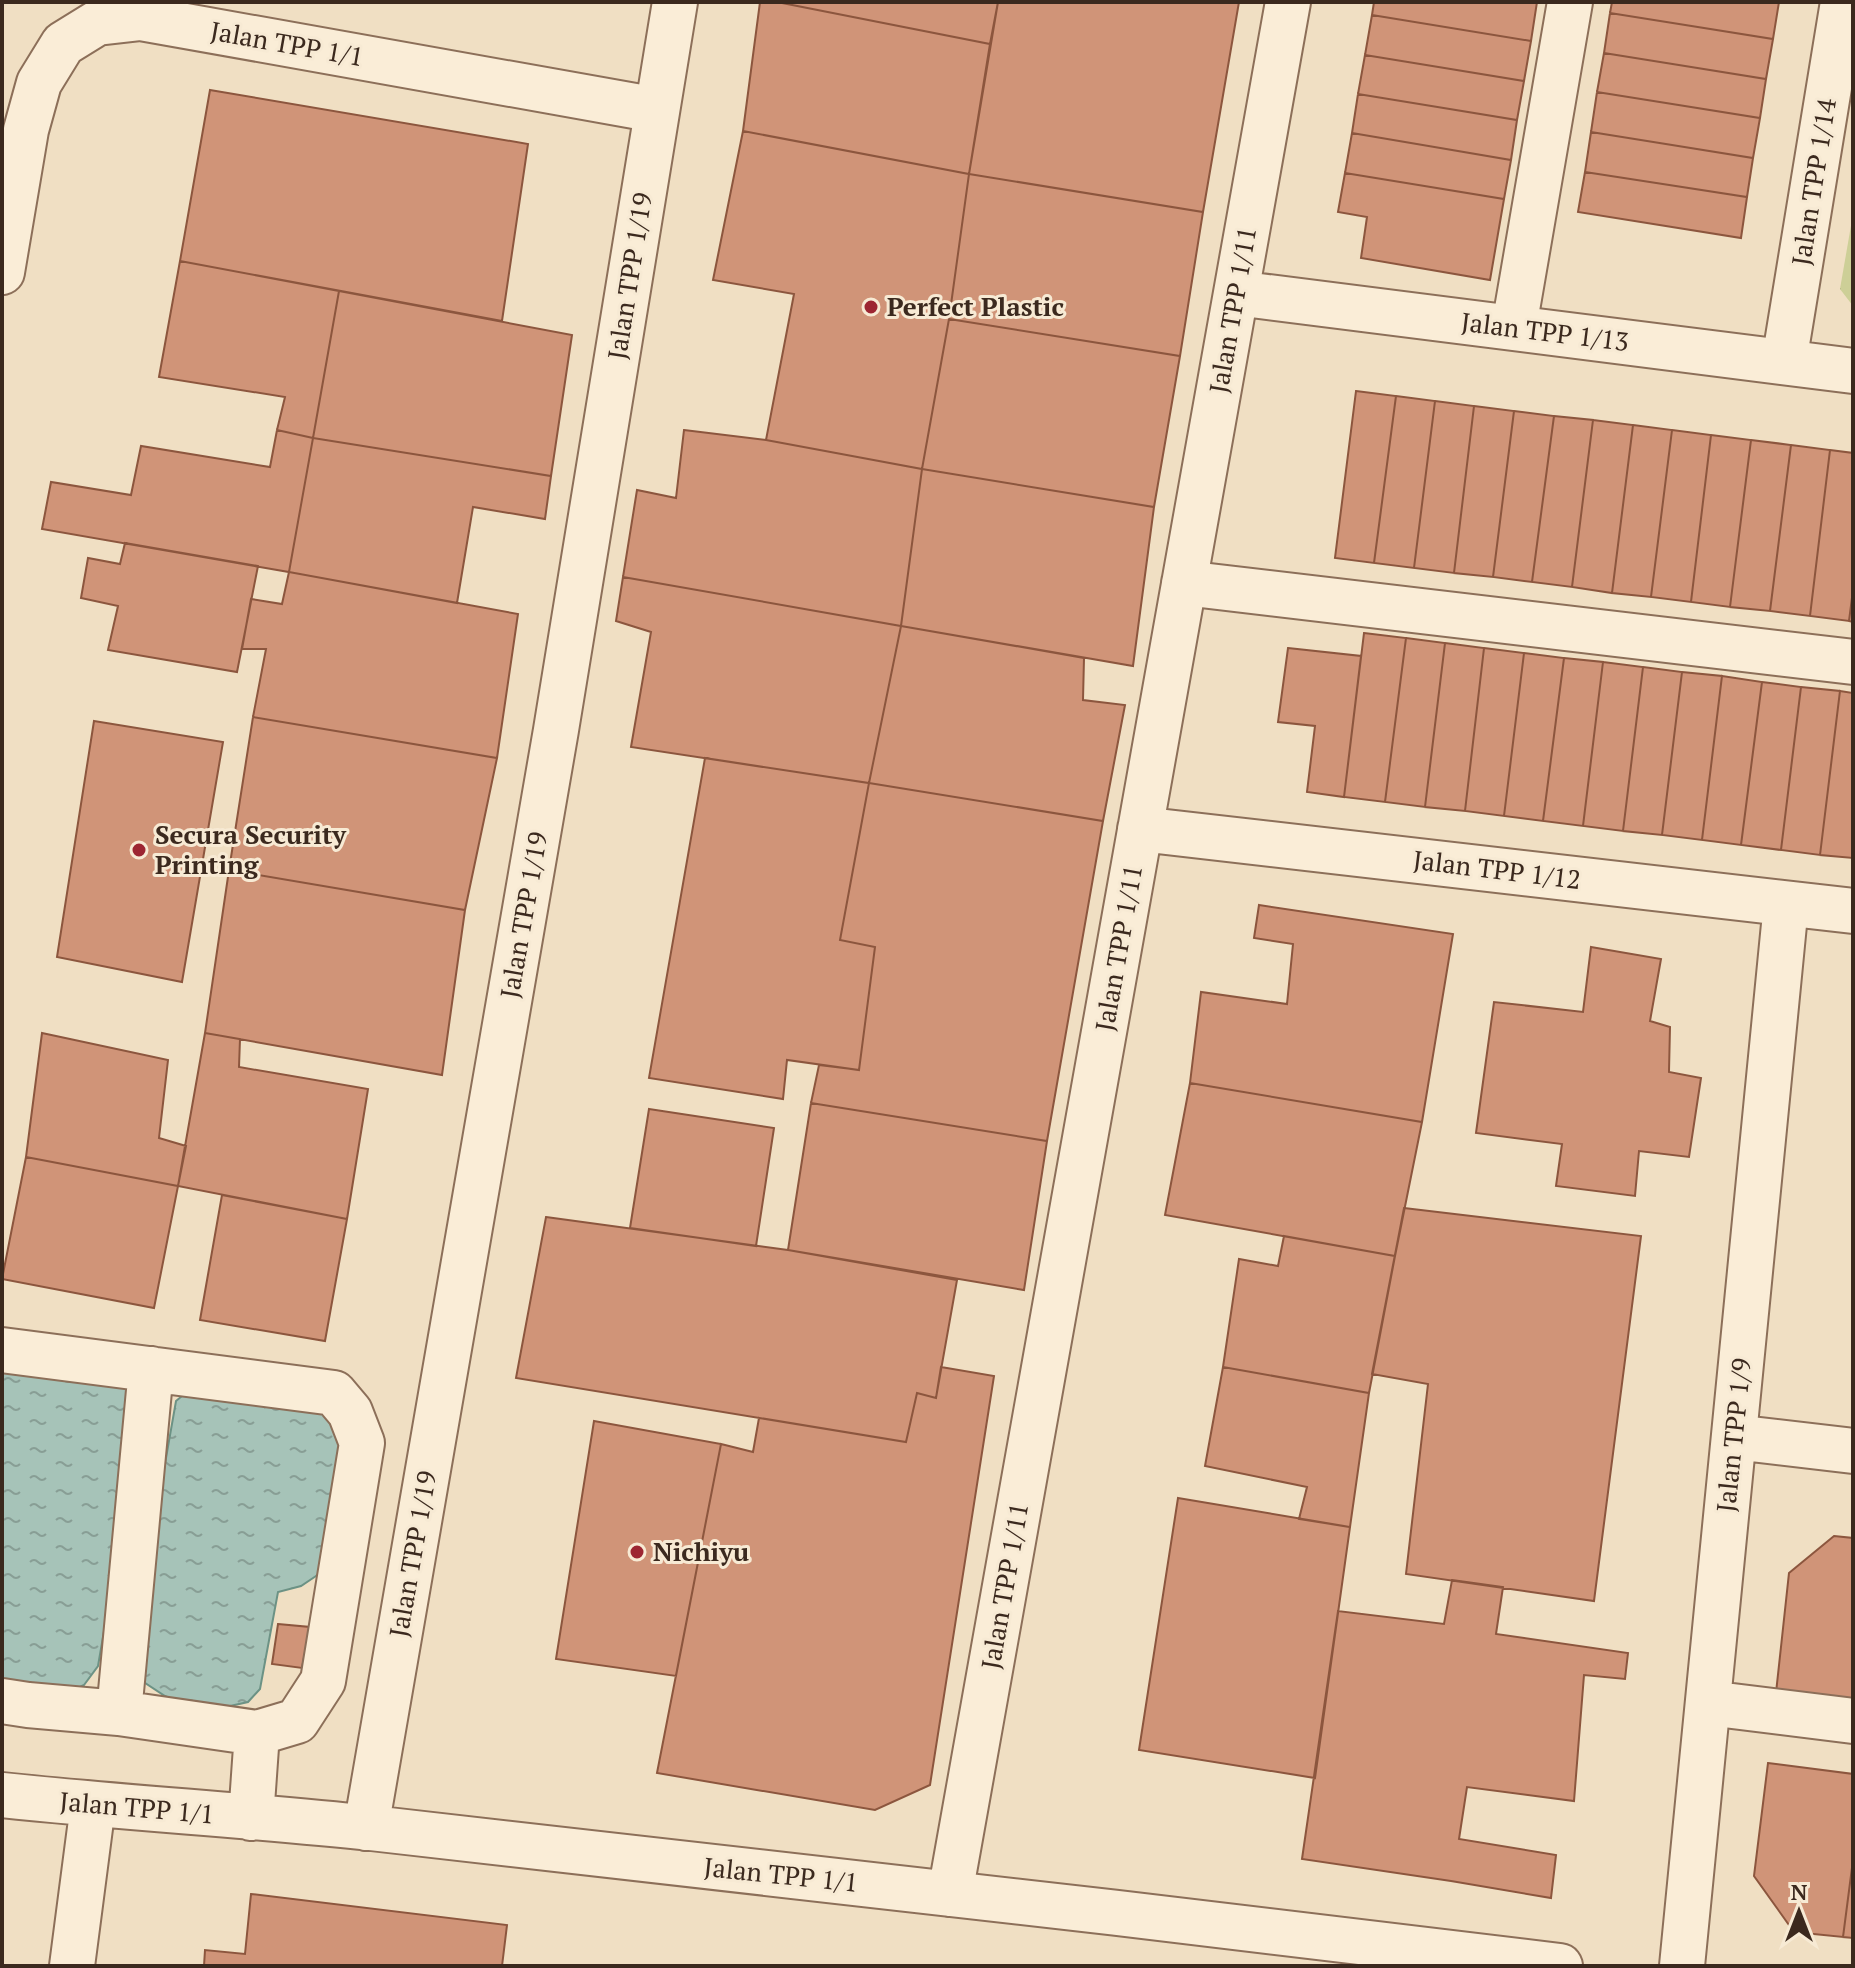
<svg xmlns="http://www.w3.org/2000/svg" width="1855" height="1968" font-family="'PT Serif',serif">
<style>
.grass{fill:url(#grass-tufts)}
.water{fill:url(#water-ripples);stroke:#6c9285;stroke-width:2}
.building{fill:#d09478;stroke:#8c563e;stroke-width:2}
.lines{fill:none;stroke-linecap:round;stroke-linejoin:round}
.minor-casing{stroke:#8c6f59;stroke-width:48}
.minor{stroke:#faedd7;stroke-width:44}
.poi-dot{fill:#9d2632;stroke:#f7ead4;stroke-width:3}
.labels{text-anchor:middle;stroke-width:6;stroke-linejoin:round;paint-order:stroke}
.street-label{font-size:26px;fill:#3b291e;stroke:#f7ead4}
.poi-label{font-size:26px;font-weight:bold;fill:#3b291e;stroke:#f7ead4;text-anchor:start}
</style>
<defs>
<pattern id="grass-tufts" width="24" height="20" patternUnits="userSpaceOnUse" patternTransform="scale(2)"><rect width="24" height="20" fill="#cdcf97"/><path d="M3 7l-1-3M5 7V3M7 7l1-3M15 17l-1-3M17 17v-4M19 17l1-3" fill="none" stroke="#b1b282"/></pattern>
<pattern id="water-ripples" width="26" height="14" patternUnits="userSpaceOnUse" patternTransform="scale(2)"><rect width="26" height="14" fill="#a6c3b8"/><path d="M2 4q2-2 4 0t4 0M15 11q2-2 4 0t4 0" fill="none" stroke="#889e95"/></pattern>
</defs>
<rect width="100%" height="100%" fill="#f0dfc3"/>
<path class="grass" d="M 1853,214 L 1853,306 L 1840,289 Z"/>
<path class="water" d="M 2,1356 L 112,1373 L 144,1400 L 98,1666 L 84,1685 L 63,1695 L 2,1687 Z
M 194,1386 L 333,1415 L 340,1446 L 319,1574 L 301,1586 L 278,1592 L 260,1689 L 248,1702 L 221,1708 L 194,1708 L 165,1696 L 133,1675 L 133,1646 L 176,1401 Z"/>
<path class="building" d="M 760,2 L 777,2 L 990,44 L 969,174 L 743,131 Z
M 777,2 L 998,2 L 990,44 Z
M 998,2 L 1239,2 L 1203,212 L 969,174 Z
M 1374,2 L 1537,2 L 1531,41 L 1372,15 Z
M 1612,2 L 1779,2 L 1773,39 L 1610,13 Z
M 1610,13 L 1773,39 L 1766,79 L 1604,53 Z
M 1372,15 L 1531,41 L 1524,81 L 1365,55 Z
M 1604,53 L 1766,79 L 1760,118 L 1597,92 Z
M 1365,55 L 1524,81 L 1517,120 L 1358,94 Z
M 210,90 L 528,144 L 502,321 L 180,261 Z
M 1597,92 L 1760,118 L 1753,158 L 1591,132 Z
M 1358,94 L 1517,120 L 1511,160 L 1352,133 Z
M 743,131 L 969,174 L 949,319 L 922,469 L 766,440 L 794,294 L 713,280 Z
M 1591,132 L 1753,158 L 1747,197 L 1585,172 Z
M 1352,133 L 1511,160 L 1504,199 L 1345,173 Z
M 1585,172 L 1747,197 L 1741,238 L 1578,212 Z
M 1345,173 L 1504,199 L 1490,280 L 1361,258 L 1367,217 L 1338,212 Z
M 969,174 L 1203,212 L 1180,356 L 949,319 Z
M 180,261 L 339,291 L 313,438 L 277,430 L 285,397 L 159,377 Z
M 339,291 L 572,335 L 551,476 L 313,438 Z
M 949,319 L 1180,356 L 1154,507 L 922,469 Z
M 1356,391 L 1396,396 L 1374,563 L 1335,558 Z
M 1396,396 L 1435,401 L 1414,568 L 1374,563 Z
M 1435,401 L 1474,406 L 1454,573 L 1414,568 Z
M 1474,406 L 1514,411 L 1493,577 L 1454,573 Z
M 1514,411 L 1554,416 L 1532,582 L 1493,577 Z
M 1554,416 L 1593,420 L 1572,587 L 1532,582 Z
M 1593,420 L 1633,425 L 1612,593 L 1572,587 Z
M 1633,425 L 1672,430 L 1651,597 L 1612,593 Z
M 277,430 L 313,438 L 289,572 L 42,529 L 51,482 L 131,495 L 141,446 L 270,467 Z
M 684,430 L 766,440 L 922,469 L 901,626 L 623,577 L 637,490 L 676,498 Z
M 1672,430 L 1711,435 L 1691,602 L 1651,597 Z
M 1711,435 L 1751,440 L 1730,607 L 1691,602 Z
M 313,438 L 551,476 L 545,519 L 473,507 L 457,603 L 289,572 Z
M 1751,440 L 1791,445 L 1770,611 L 1730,607 Z
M 1791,445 L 1830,450 L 1810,616 L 1770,611 Z
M 1830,450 L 1853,453 L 1853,590 L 1849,621 L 1810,616 Z
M 922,469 L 1154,507 L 1133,666 L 901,626 Z
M 125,543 L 258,566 L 237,672 L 108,650 L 118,606 L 81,598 L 88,558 L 120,564 Z
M 289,572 L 518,614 L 497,758 L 253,717 L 266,649 L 242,649 L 251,599 L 282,604 Z
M 623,577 L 901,626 L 869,783 L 631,747 L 651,632 L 616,621 Z
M 1853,590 L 1853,622 L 1849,621 Z
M 901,626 L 1084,658 L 1083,700 L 1125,705 L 1103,821 L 869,783 Z
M 1364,633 L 1406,638 L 1385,802 L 1344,797 Z
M 1406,638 L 1445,643 L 1425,807 L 1385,802 Z
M 1445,643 L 1484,648 L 1465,811 L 1425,807 Z
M 1288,648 L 1361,656 L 1344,797 L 1307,792 L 1315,726 L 1278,722 Z
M 1484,648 L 1524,653 L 1504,816 L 1465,811 Z
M 1524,653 L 1564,658 L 1543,821 L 1504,816 Z
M 1564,658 L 1603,662 L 1583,826 L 1543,821 Z
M 1603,662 L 1643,667 L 1623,831 L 1583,826 Z
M 1643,667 L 1682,672 L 1662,835 L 1623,831 Z
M 1682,672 L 1722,676 L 1702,840 L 1662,835 Z
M 1722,676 L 1762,682 L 1741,845 L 1702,840 Z
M 1762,682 L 1801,687 L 1781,850 L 1741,845 Z
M 1801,687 L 1840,691 L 1820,855 L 1781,850 Z
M 1840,691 L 1853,693 L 1853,858 L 1820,855 Z
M 253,717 L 497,758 L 465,910 L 229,870 Z
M 94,721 L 223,742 L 182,982 L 57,957 Z
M 705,758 L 869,783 L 840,940 L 875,947 L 859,1070 L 787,1060 L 783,1099 L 649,1078 Z
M 869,783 L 1103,821 L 1047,1141 L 811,1103 L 819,1065 L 859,1070 L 875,947 L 840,940 Z
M 229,870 L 465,910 L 442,1075 L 205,1033 Z
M 1259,905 L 1453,934 L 1422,1122 L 1190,1083 L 1201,992 L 1287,1004 L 1293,944 L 1254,938 Z
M 1591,947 L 1661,959 L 1650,1021 L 1670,1027 L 1669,1072 L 1701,1078 L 1689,1157 L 1639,1151 L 1635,1196 L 1556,1186 L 1562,1144 L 1476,1133 L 1494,1002 L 1583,1012 Z
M 42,1033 L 168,1060 L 159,1138 L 186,1146 L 178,1186 L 26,1157 Z
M 205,1033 L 240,1039 L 239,1067 L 368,1089 L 347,1219 L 178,1186 Z
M 1190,1083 L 1422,1122 L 1395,1256 L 1165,1215 Z
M 811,1103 L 1047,1141 L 1024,1290 L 788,1250 Z
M 649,1109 L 774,1128 L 756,1246 L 630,1228 Z
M 26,1157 L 178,1186 L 154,1308 L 2,1279 Z
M 222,1195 L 347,1219 L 325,1341 L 200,1320 Z
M 1404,1208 L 1641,1236 L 1594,1601 L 1406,1574 L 1428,1384 L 1372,1374 Z
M 546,1217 L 788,1250 L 957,1280 L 936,1398 L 917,1393 L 906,1442 L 516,1378 Z
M 1284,1236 L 1395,1256 L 1369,1393 L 1223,1367 L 1239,1259 L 1278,1266 Z
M 941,1367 L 994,1376 L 930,1785 L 875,1810 L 657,1773 L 721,1444 L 753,1452 L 759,1418 L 906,1442 L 917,1393 L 936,1398 Z
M 1223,1367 L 1369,1393 L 1350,1527 L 1299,1519 L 1307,1487 L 1205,1466 Z
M 594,1421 L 721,1444 L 676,1676 L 556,1659 Z
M 1178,1498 L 1350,1527 L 1315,1778 L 1139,1750 Z
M 1834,1536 L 1853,1538 L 1853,1704 L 1776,1693 L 1789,1573 Z
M 1452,1580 L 1503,1587 L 1496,1634 L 1628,1653 L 1625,1679 L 1584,1675 L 1574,1801 L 1467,1787 L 1459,1839 L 1556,1855 L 1551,1898 L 1451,1881 L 1302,1859 L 1338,1611 L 1444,1624 Z
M 278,1624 L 310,1627 L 302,1668 L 272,1664 Z
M 1768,1763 L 1853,1774 L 1853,1860 L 1843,1937 L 1794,1932 L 1754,1876 Z
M 1853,1860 L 1853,1938 L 1843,1937 Z
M 251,1894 L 507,1925 L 502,1966 L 204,1966 L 205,1950 L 245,1954 Z"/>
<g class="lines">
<defs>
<path id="minor" d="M 2,272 L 26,130 L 39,83 L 63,44 L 97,23 L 141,18 L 657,110
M 1236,293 L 1853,371
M 1514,327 L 1570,2
M 1784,362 L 1843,2
M 1184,583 L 1853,662
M 1140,829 L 1853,911
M 2,1350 L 334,1393 L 350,1412 L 362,1443 L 323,1681 L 297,1721 L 257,1733 L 119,1713 L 28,1705 L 2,1701
M 1734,1437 L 1853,1451
M 1708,1703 L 1853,1721
M 119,1713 L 151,1369
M 2,1795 C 125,1808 248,1815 371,1828 C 767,1871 1164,1918 1560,1966
M 251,1818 L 257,1733
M 366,1828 L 556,730 L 675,2
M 950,1894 L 1288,2
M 72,1966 L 93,1805
M 1682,1966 L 1786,904"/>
</defs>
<use href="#minor" class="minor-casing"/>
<use href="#minor" class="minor"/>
</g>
<g class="poi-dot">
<circle cx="871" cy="307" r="8"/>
<circle cx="139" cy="850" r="8"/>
<circle cx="637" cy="1552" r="8"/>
</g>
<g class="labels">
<g class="street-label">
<text transform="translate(287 44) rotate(10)" y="9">Jalan TPP 1/1</text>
<text transform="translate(1814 182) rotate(-81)" y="9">Jalan TPP 1/14</text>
<text transform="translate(630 276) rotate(-81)" y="9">Jalan TPP 1/19</text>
<text transform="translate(1233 310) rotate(-80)" y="9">Jalan TPP 1/11</text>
<text transform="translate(1545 332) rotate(7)" y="9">Jalan TPP 1/13</text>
<text transform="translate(1497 870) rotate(7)" y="9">Jalan TPP 1/12</text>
<text transform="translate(524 915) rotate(-80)" y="9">Jalan TPP 1/19</text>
<text transform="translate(1119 948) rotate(-80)" y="9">Jalan TPP 1/11</text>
<text transform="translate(1734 1435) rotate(-84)" y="9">Jalan TPP 1/9</text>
<text transform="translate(413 1554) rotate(-80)" y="9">Jalan TPP 1/19</text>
<text transform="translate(1005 1586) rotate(-80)" y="9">Jalan TPP 1/11</text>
<text transform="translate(137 1808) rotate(5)" y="9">Jalan TPP 1/1</text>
<text transform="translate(781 1875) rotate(6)" y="9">Jalan TPP 1/1</text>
</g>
<g class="poi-label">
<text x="887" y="316">Perfect Plastic</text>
<text x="155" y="844">Secura Security<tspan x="155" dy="30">Printing</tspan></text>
<text x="653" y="1561">Nichiyu</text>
</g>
</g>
<rect width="1855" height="1968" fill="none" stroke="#3b291e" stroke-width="8"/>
<g transform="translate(1799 1912)" stroke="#f7ead4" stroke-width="6" paint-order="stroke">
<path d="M0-6L14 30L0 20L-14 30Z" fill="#3b291e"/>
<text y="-12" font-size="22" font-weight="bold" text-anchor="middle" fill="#3b291e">N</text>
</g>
</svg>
